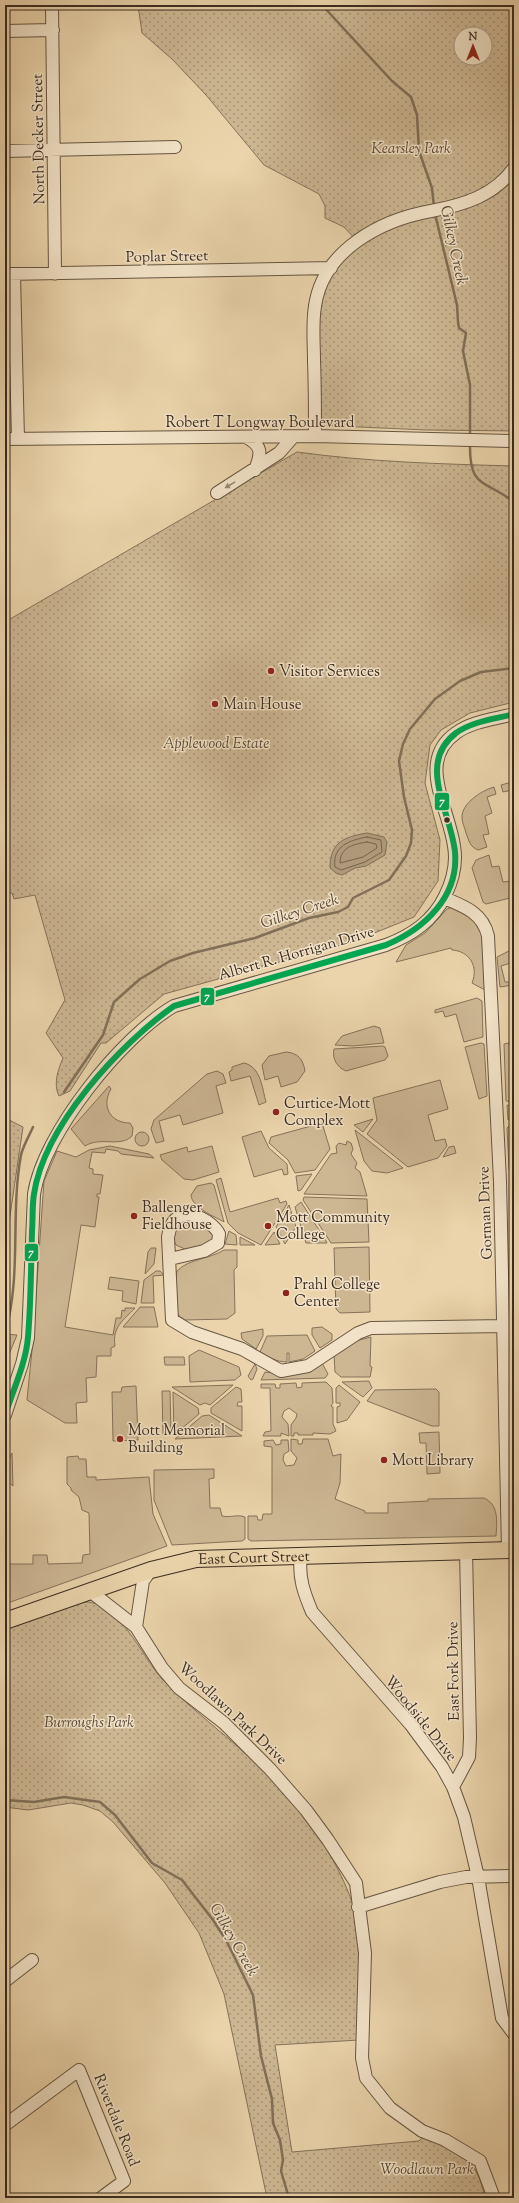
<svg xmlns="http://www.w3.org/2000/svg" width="519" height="2203" font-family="'Sorts Mill Goudy',serif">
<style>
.grass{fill:#cdb793;stroke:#84725a}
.park{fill:url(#park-dots);stroke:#84725a;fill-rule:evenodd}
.water{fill:#af9b7c;stroke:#806f57}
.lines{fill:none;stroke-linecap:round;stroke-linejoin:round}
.shore{stroke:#74644e;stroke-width:1}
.stream{stroke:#806f57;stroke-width:2.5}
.minor-casing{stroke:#665643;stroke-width:14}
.major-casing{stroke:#3a2c20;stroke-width:18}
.minor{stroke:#f2e3c8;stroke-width:12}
.major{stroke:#ebd4ab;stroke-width:16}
.bus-1-casing{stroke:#f2e3c8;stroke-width:9}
.bus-1{stroke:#00a651;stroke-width:6}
.oneway{fill:#968874}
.poi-dot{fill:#8f2418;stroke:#f2e3c8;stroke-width:1.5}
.bus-dot{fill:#3a2c20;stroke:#f2e3c8;stroke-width:1.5}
.labels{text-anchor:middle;stroke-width:3;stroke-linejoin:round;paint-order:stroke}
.street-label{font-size:15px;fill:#3a2c20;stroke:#f2e3c8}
.park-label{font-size:15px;font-style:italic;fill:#574837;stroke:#f2e3c8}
.poi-label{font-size:15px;fill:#3a2c20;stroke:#f2e3c8;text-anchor:start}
.water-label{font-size:16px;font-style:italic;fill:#574837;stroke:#f2e3c8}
.line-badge{stroke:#f2e3c8;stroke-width:1.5}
.badge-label{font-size:11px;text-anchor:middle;font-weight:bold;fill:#fff}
</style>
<defs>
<pattern id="park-dots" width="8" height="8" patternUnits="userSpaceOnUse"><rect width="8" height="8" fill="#cdb793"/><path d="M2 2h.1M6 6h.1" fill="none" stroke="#a79578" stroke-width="1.8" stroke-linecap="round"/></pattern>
</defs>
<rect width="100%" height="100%" fill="#ebd4ab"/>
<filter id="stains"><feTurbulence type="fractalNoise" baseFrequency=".005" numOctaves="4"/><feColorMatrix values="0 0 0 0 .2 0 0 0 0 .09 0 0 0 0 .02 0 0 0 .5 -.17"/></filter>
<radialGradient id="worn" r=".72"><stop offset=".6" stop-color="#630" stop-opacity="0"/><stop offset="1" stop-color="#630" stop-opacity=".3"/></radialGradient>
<path class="grass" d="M 512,782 L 514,796 L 512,790 L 503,792 L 501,785 Z
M 494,787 L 496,794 L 487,797 L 492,813 L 485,816 L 489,834 L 483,835 L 487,847 L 478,850 C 470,847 469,841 466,833 C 465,828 462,823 462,818 C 461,803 483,790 494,787 Z
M 489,855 L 492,867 L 499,866 L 503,882 L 511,881 L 514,897 L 486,904 L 483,902 L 472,868 L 476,860 Z
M 452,907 L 476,920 L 484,939 L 485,990 L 472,983 C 479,966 469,951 452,950 L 451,948 L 396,962 L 406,945 L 425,933 L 447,909 Z
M 511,950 L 514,962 L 501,966 L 505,982 L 509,982 L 513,985 L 500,987 L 497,957 Z
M 477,998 L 482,1001 L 483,1037 L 464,1042 L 456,1014 L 445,1017 L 443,1011 L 435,1013 L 435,1010 Z
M 374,1026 L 380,1028 L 384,1043 L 353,1046 L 335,1045 L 342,1036 Z
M 481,1043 L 484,1044 L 487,1096 L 479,1099 L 465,1047 Z
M 509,1043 L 514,1062 L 514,1102 L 506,1101 L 504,1044 Z
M 383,1046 L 385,1047 L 388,1056 L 385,1060 L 346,1071 C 337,1067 332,1059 334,1049 Z
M 286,1052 C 298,1053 303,1059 305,1071 L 297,1082 L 281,1087 L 278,1076 L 265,1080 L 262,1065 L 269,1056 Z
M 244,1063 C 261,1067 262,1088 266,1102 L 259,1105 L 250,1076 L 231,1081 L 229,1072 L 232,1070 L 232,1067 Z
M 217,1071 L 223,1074 L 226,1083 L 216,1086 L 223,1113 L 183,1125 L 180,1115 L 159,1121 L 164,1141 L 156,1143 L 151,1129 L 154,1120 L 207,1074 Z
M 440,1080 L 448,1109 L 428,1115 L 435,1141 L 445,1139 L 447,1146 L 438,1158 L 408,1167 L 367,1134 L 377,1120 L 373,1098 Z
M 109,1086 L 111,1089 C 101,1106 110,1123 130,1123 L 133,1128 L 132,1136 C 120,1148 101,1136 85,1146 L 71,1129 Z
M 507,1105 L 514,1106 L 514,1115 L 508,1120 Z
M 373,1119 L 363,1132 L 354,1125 Z
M 514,1121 L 514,1168 L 509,1169 L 507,1128 Z
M 322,1123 L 330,1149 L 315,1170 L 295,1173 L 288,1160 L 269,1143 L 271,1137 Z
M 355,1130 L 403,1168 L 387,1173 L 372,1171 L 364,1161 Z
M 261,1131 L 269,1148 L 287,1164 L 288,1174 L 284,1175 L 282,1169 L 254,1177 L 242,1137 Z
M135 1139a7 7 0 1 1 14 0a7 7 0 1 1-14 0Z
M 347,1141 L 351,1143 L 353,1149 L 351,1154 L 357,1163 L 355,1168 L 360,1172 L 367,1196 L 304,1194 L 331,1154 L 337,1153 L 336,1146 L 339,1143 L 346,1145 Z
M 110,1146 L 149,1154 L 154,1158 L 121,1154 L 118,1151 L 106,1149 L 105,1153 L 92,1152 L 89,1168 L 93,1169 L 93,1174 L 103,1175 L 100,1194 L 97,1194 L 97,1197 L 99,1197 L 95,1227 L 81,1225 L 65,1327 L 113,1335 L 116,1318 L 121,1318 L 122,1310 L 125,1311 L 125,1308 L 135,1308 C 123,1321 112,1327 115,1346 L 111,1348 L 111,1356 L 97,1356 L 96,1377 L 86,1378 L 87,1402 L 76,1403 L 77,1423 L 65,1423 L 27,1400 L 33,1340 L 44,1181 L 57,1151 L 76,1157 L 89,1150 Z
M 212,1146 L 219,1172 L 193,1180 L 184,1179 L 162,1160 L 160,1155 L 187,1147 L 188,1152 Z
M 454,1146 L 456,1153 L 443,1157 L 449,1147 Z
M 312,1174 L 301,1190 L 298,1191 L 296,1176 Z
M 221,1178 L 230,1212 L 278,1198 L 280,1203 L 286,1201 L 287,1204 L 261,1245 L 238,1233 L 228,1223 L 216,1180 Z
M 211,1183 L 214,1185 L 224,1222 C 214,1216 192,1208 191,1195 L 197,1186 Z
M 304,1197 L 367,1199 L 369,1242 L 331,1243 L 303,1200 Z
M 301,1202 L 326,1241 L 327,1243 L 306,1243 L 295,1207 Z
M 289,1205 L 296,1227 L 285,1244 L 276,1227 Z
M 188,1218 L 211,1229 L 214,1237 L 211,1244 L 187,1250 L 176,1245 L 173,1238 L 177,1223 Z
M 229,1231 L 236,1235 L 237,1245 L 225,1244 Z
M 274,1232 L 280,1244 L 265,1245 Z
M 240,1237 L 255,1245 L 240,1245 Z
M 369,1247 L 370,1312 L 340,1313 L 336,1309 L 334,1248 Z
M 151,1248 L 156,1248 L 154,1264 L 145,1274 L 148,1252 Z
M 224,1250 L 237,1250 L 237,1267 L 234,1270 L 235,1313 L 227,1319 L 185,1320 C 183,1318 179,1317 178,1314 C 174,1306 176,1280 177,1271 C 188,1259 210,1259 224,1250 Z
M 156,1271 L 160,1271 L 164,1275 L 153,1276 L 154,1303 L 141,1303 L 144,1280 Z
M 110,1277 L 139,1281 L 136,1304 L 122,1301 L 123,1291 L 108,1289 Z
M 140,1307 L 154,1307 L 158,1327 L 123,1327 Z
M 322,1327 L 332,1334 L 332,1340 L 320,1348 L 312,1335 L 312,1328 Z
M 263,1329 L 263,1336 L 256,1349 L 242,1339 L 241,1333 Z
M 307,1335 L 315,1351 L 303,1359 L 289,1362 L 289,1353 L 287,1353 L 287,1362 C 277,1362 268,1357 260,1352 L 267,1336 Z
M 371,1337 L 370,1366 L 372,1367 L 370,1377 L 341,1377 L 335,1372 L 334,1353 L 356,1341 Z
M 199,1350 L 239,1367 L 241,1375 L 235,1380 L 190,1382 L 189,1356 Z
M 164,1357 L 184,1357 L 185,1365 L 165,1365 Z
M 322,1363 L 328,1374 L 325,1378 L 261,1380 L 265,1372 L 274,1373 Z
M 255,1364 L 257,1369 L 253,1379 L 251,1380 L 248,1376 Z
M 369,1381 L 372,1388 L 363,1397 L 342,1382 Z
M 326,1382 L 332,1388 L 333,1403 L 331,1406 L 333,1407 L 333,1424 L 336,1431 L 330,1434 L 313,1433 L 313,1435 L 298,1435 L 298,1433 L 294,1433 L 294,1436 L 291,1436 L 291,1425 L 296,1418 L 297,1414 L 289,1408 L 284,1411 L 282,1417 L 288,1424 L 289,1436 L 281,1433 L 281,1436 L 263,1436 L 265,1432 L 271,1431 L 270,1388 L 261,1388 L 261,1384 L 275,1384 L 276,1388 L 280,1388 L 280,1384 L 296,1383 L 297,1388 L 302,1387 L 302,1383 Z
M 233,1385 L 210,1405 L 205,1403 L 200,1405 L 172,1387 Z
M 339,1385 L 360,1402 L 347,1420 L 337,1423 L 337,1407 L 340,1406 L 340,1403 L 336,1403 L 336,1388 Z
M 136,1386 L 138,1440 L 113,1441 L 112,1392 L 121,1392 L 122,1387 Z
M 236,1387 L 241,1389 L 242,1402 L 238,1402 L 237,1406 L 242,1406 L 242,1431 L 211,1413 L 211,1408 Z
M 436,1389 L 439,1392 L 439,1426 L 432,1426 L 367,1401 L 375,1390 Z
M 162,1391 L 170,1391 L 171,1435 L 163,1435 Z
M 173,1392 L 198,1408 L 199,1414 L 174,1435 Z
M 209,1415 L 242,1436 L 175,1439 L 202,1416 Z
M 439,1432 L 440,1473 L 427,1474 L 426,1443 L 420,1443 L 419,1433 Z
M 291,1439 L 298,1440 L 298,1444 L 302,1444 L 303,1439 L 328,1439 L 333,1456 L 341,1454 L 340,1483 L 335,1499 L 365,1511 L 365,1513 L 388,1513 L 388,1503 L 428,1501 L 428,1499 L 484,1498 C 499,1505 497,1521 496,1536 L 251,1541 L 248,1539 L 248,1516 L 257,1516 L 258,1520 L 262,1520 L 263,1514 L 272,1514 L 272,1447 L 264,1446 L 264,1441 L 273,1440 L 276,1445 L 281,1444 L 281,1440 L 288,1440 L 289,1451 L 284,1454 L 283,1460 L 286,1466 L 294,1465 L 297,1458 L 291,1451 Z
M 12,1453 L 13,1486 L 5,1479 L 5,1461 L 9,1459 Z
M 78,1456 L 79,1459 L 86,1459 L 87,1477 L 96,1477 L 96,1480 L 149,1477 L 153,1514 L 167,1546 L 5,1604 L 5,1564 L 33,1564 L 33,1555 L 47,1555 L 48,1564 L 82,1563 L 83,1555 L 90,1554 L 89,1513 L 82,1510 L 79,1497 L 71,1490 L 71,1488 L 67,1484 L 67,1457 Z
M 214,1469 L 214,1478 L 209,1479 L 210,1508 L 220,1508 L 222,1516 C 230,1518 237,1514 245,1517 L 245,1539 L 242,1541 L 172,1545 L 154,1500 L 154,1470 Z"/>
<path class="park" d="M 138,5 L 514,5 L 514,431 L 426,430 L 315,425 L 315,306 L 331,268 L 356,240 L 344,227 L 325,218 L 325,206 L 319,194 L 264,165 L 206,95 L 172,59 L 142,33 ZM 461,34 L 485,34 L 485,58 L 461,58 Z
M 297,452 C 369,462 441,464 514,466 L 514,702 L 470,713 L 441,730 L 430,745 L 425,783 L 440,840 L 438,881 L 414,917 L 352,942 L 164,994 L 106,1043 L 101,1043 L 70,1091 L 59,1096 C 53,1084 58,1070 63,1058 L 46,1033 L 65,1000 L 35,895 L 14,899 L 12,893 L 5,894 L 5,622 Z
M 5,1118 L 23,1127 L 5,1250 Z
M 5,1334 L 17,1335 L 5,1364 Z
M 83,1602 C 118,1599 142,1657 162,1679 C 193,1712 231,1738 263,1770 C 306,1811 355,1880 361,1941 C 364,1973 360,2008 359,2040 L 275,2045 L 292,2152 L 419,2141 L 423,2137 C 461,2151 476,2157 485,2198 L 267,2198 L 224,1994 L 199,1933 L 165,1883 L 113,1822 L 100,1811 L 83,1805 L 71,1803 L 28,1810 L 5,1807 L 5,1629 Z"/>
<path class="water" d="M 367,833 L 384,837 L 387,842 L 385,855 L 366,866 L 355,868 L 342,875 L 336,873 L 330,868 C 330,842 344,837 367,833 Z"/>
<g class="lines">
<path class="shore" d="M 367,837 L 381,840 L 382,852 L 365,862 L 341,870 L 335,867 C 332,846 350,840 367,837 Z
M 367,842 L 376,844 L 377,848 L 363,857 L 340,863 C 340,847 354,844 367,842 Z"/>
<path class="stream" d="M 322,5 L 392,81 L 411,97 L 417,115 L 419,151 L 432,188 L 434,207
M 435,214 L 457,305 L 458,322 L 459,328 L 466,333 L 463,351 L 470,385 L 470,436
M 470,443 C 469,489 484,479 514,502
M 64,1092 L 103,1035 L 114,1002 L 140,979 L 170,961 L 193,953 L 255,938 L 309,918 L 338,912 L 348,907 L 353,898 L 389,880 L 406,856 L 411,843 L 412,830 L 404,797 L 399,761 L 403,744 L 410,729 L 435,699 L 460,681 L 481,672 L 514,668
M 5,1333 C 22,1275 10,1215 21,1155 C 23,1146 29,1136 33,1127
M 5,1800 L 34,1802 L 64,1797 L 100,1802 L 115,1815 L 152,1863 L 182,1880 L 213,1920 L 226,1940 L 253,1995 L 261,2056 L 272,2099 L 273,2123 L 280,2140 L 283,2160 L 281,2171 L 289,2198"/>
<defs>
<path id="minor" d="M 52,5 L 55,274
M 5,31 L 53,30
M 5,151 L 175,147
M 5,274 L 331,268
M 14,274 L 18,439
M 315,436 C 315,411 315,386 314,361 C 314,343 312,324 315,306 C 323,250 381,220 431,211 C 463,205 494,196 514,168
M 246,437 C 262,446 262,452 255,470
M 5,439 L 315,436 L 514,441
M 217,493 L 279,453 L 293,437
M 444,898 C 464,906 483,913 488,936 L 500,1181 L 508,1550
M 170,1259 L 204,1251 L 218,1243 C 218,1241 219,1236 219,1234 C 217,1229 212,1225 208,1222 C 189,1209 172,1212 168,1237 L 172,1320 L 192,1332 L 242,1349 L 281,1371 L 308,1366 L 358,1333 L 371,1328 L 505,1326
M 5,1415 L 22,1364 L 28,1338 L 34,1194 C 43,1134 122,1036 174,1006 L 386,945 C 412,935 433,921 445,896 C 453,880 457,863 454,846 C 449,808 416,761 456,733 C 472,721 496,719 514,714
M 301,1556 C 298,1577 304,1593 312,1612 L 411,1725 L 442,1767 L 453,1787 L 464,1817 L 478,1877 L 502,2018 L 514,2034
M 90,1591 L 136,1627 L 162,1668 L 179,1688 L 224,1723 L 270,1769 L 306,1810 L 328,1840 L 356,1883 L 365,1953 L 362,2058 L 366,2078 L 390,2108 L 422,2131 L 445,2140 L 480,2161 L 494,2198
M 136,1627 L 143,1581 L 151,1570
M 453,1787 L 469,1757 L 470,1738 L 466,1551
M 358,1907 L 440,1882 L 466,1877 L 514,1876
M 5,1981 L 32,1960
M 5,2125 L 79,2070 L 124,2181 L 101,2198"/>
<g id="major">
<path id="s1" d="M 5,1621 L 151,1570 L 196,1559 L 514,1550"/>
</g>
</defs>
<use href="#minor" class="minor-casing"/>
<use href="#major" class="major-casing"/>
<use href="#minor" class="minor"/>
<use href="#major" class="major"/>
<defs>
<path id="bus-1" d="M 5,1415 C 13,1390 26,1363 28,1337 C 31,1302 31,1266 32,1231 C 33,1219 32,1206 34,1194 C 44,1126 120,1044 174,1006 L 386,945 C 424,929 459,897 455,852 C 451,812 416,763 456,733 C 473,721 495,719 514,714"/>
</defs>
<use href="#bus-1" class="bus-1-casing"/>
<use href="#bus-1" class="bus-1"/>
</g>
<defs><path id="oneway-solid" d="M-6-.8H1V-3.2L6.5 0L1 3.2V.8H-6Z"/></defs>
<use class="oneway" href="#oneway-solid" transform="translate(230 485) rotate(149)"/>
<g class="poi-dot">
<circle cx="271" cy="671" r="4"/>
<circle cx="215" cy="704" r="4"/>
<circle cx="276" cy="1112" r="4"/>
<circle cx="134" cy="1216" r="4"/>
<circle cx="268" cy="1226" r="4"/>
<circle cx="286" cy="1293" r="4"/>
<circle cx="120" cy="1439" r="4"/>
<circle cx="384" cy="1460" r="4"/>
</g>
<circle class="bus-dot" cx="447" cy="820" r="3.5"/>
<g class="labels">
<g class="street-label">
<text transform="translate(38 139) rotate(-91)" y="5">North Decker Street</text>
<text transform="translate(167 256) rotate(-1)" y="5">Poplar Street</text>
<text x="260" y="427">Robert T Longway Boulevard</text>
<text transform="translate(296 953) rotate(-16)" y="5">Albert R. Horrigan Drive</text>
<text transform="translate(485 1213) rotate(-92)" y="5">Gorman Drive</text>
<text dy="5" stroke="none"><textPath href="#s1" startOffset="259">East Court Street</textPath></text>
<text transform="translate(453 1671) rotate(-91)" y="5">East Fork Drive</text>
<text transform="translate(233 1713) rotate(43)" y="5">Woodlawn Park Drive</text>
<text transform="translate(421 1718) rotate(51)" y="5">Woodside Drive</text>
<text transform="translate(117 2120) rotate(68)" y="5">Riverdale Road</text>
</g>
<g class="park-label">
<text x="411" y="153">Kearsley Park</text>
<text x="216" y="748">Applewood Estate</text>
<text x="89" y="1727">Burroughs Park</text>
<text x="427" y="2174">Woodlawn Park</text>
</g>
<g class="poi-label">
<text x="279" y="676">Visitor Services</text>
<text x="223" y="709">Main House</text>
<text x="284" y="1108">Curtice-Mott<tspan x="284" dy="17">Complex</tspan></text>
<text x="142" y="1212">Ballenger<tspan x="142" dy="17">Fieldhouse</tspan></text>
<text x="276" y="1222">Mott Community<tspan x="276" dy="17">College</tspan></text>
<text x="294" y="1289">Prahl College<tspan x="294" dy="17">Center</tspan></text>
<text x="128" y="1435">Mott Memorial<tspan x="128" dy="17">Building</tspan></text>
<text x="392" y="1465">Mott Library</text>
</g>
<g class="water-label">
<text transform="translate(455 245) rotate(78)" y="6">Gilkey Creek</text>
<text transform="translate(299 910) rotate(-18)" y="6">Gilkey Creek</text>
<text transform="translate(235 1939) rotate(60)" y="6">Gilkey Creek</text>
</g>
</g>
<g class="line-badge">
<rect x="434" y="792" width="16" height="19" rx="4" fill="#00a651"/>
<rect x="200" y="987" width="15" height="19" rx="4" fill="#00a651"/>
<rect x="24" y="1243" width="15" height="19" rx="4" fill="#00a651"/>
</g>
<g class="badge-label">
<text x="442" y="805">7</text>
<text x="207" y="1000">7</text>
<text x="31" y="1256">7</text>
</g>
<rect width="519" height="2203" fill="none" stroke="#ebd4ab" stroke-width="20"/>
<rect x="6" y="6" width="507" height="2191" fill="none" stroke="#3a2c20" stroke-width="2"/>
<rect x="10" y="10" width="499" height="2183" fill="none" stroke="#3a2c20"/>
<g transform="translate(473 46)"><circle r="19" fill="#f2e3c8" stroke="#a89a85"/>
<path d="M0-3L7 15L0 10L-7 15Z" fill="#8f2418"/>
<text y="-6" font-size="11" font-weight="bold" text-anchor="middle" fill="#3a2c20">N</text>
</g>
<rect width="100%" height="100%" filter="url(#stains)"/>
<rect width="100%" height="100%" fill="url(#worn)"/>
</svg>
